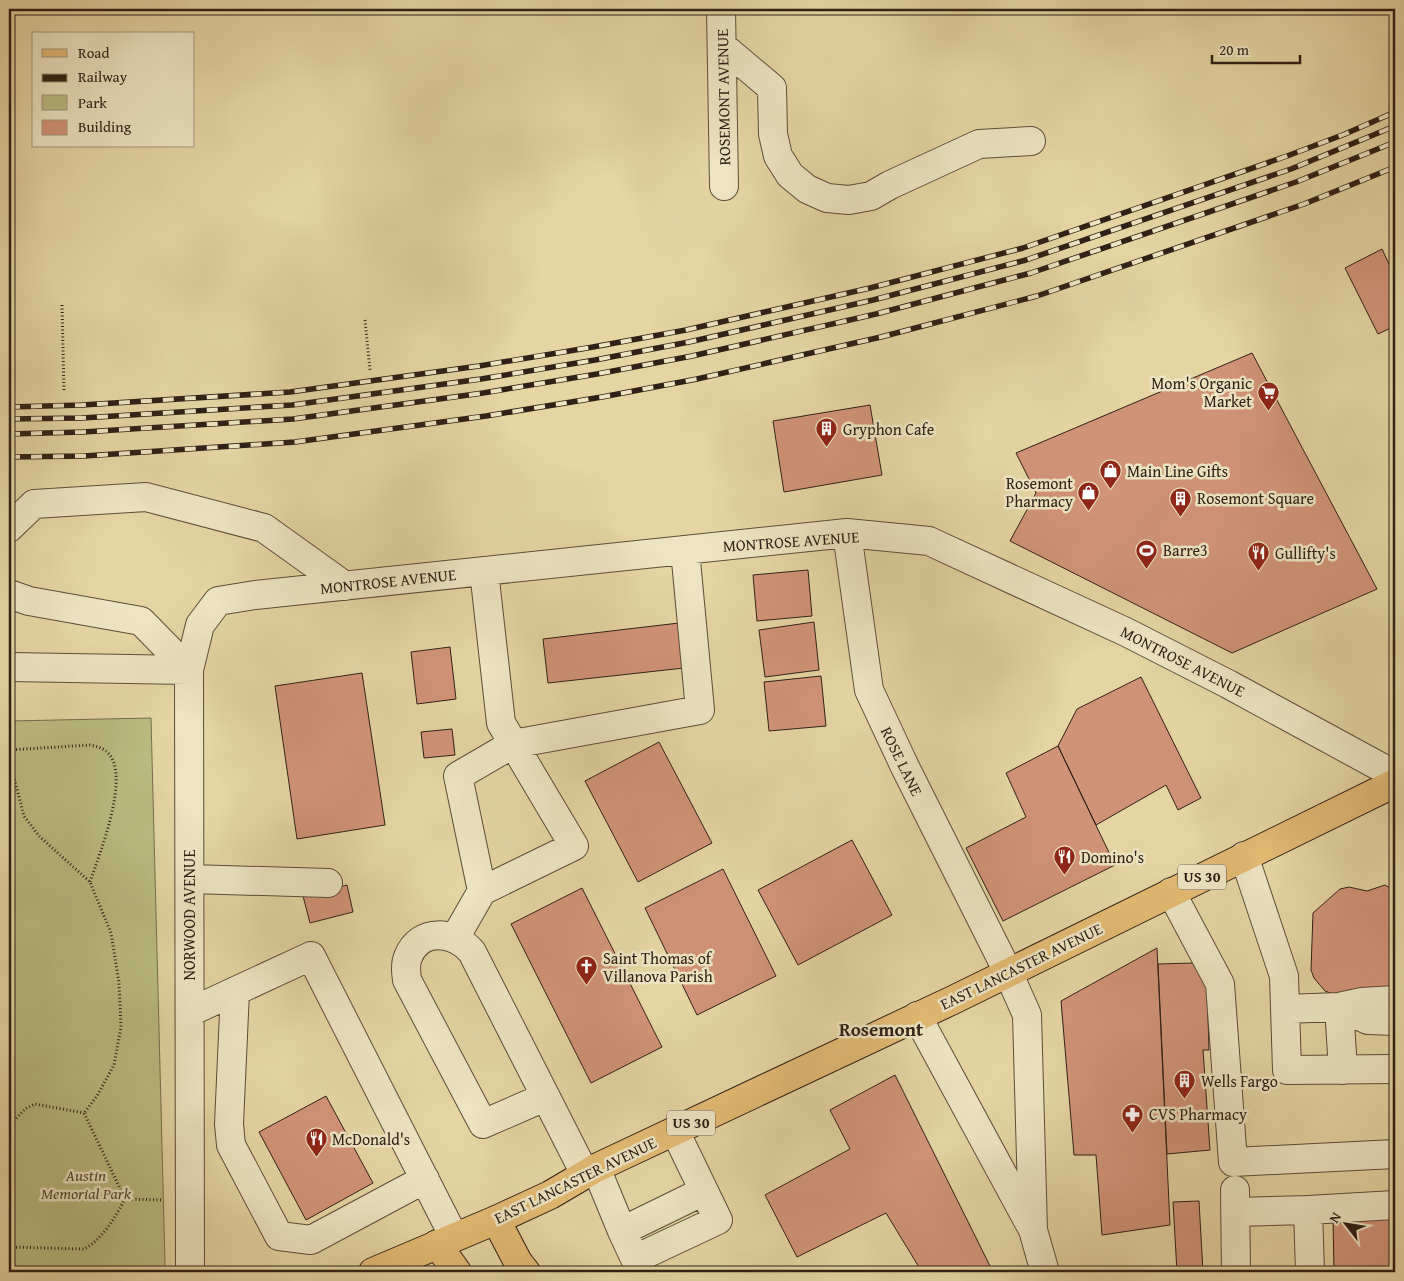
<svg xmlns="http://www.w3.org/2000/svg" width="1404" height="1281" font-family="'Gentium Book Plus',serif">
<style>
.green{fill:#babc81;stroke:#756e4c}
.building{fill:#d19378;stroke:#302017}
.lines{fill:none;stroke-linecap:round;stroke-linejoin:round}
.minor-casing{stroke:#5d4d3a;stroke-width:30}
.major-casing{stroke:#302017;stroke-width:30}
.highway-casing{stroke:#302017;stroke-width:30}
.path{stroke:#302017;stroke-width:3;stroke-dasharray:1 2.5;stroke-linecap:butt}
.minor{stroke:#ede4c3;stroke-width:28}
.major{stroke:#e2ba72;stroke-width:28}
.highway{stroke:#e2ba72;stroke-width:28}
.rail-casing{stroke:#302017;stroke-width:5.5}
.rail{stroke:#ede4c3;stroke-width:4;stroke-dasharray:11;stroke-linecap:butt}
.labels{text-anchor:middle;stroke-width:5;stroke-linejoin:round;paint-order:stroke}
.shield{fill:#ede4c3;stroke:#695b4b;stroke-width:1}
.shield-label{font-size:15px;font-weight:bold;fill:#302017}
.street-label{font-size:16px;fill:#302017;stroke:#ede4c3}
.poi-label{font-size:16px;fill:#302017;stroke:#ede4c3;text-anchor:start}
.park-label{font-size:16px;font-style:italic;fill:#524732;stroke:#ede4c3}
.quarter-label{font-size:19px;font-weight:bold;fill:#302017;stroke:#ede4c3}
</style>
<rect width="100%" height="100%" fill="#e4d5a3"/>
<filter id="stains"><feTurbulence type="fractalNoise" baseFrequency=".004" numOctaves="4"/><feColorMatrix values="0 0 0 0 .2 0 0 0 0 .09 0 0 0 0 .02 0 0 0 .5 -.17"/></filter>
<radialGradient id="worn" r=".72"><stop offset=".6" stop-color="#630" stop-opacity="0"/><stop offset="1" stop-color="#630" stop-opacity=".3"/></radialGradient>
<path class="green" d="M 151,718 L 165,1263 L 164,1272 L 9,1272 L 9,721 Z"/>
<path class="building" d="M 1382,249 L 1395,277 L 1395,326 L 1378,334 L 1345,268 Z
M 1252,353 L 1377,589 L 1232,653 L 1010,541 L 1036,493 L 1016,453 Z
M 870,405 L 882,475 L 784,492 L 773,421 Z
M 808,570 L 812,616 L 757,621 L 753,575 Z
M 814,622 L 819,670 L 765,677 L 759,630 Z
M 679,623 L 684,668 L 548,683 L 543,639 Z
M 450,647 L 456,699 L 417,704 L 411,652 Z
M 362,673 L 385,825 L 297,839 L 275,686 Z
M 821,676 L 826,726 L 769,731 L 764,682 Z
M 1141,677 L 1201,798 L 1178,810 L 1166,785 L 1096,825 L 1058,746 L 1077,709 Z
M 452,729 L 455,755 L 424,758 L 421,732 Z
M 659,742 L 712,843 L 638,882 L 585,781 Z
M 1058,746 L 1115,865 L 1003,921 L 966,848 L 1026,817 L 1006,773 Z
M 852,840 L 892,915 L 798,965 L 758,890 Z
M 723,869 L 776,976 L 697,1015 L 645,908 Z
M 347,885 L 353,912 L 310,923 L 303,896 Z
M 1385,885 L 1395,891 L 1395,990 L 1335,995 L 1325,991 L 1314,978 L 1311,970 L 1313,913 L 1340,889 L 1349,887 L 1367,891 Z
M 582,888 L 662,1047 L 591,1083 L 511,924 Z
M 1157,948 L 1170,1225 L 1102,1235 L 1096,1155 L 1074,1155 L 1061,1001 Z
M 1194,963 L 1207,985 L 1209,1050 L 1203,1050 L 1210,1150 L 1167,1154 L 1158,964 Z
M 895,1075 L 993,1272 L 922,1272 L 886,1213 L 797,1257 L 765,1195 L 850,1149 L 830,1110 Z
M 326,1096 L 373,1183 L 306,1220 L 259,1132 Z
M 1199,1201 L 1203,1272 L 1177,1272 L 1173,1202 Z
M 1395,1217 L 1395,1272 L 1334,1272 L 1333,1218 Z"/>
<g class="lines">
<defs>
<path id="minor" d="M 721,9 L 724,186
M 722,46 L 772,88 L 773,134 L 778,156 L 790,175 L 807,189 L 827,198 L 849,200 L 871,196 L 890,185 L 979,144 L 1031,141
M 9,528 L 34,504 L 146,497 L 264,528 L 345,586
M 847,533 L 869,690 L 905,767 L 1008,972 L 1027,1015 L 1033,1230 L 917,1016
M 9,594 L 29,601 L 141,621 L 189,670
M 9,667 L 189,670
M 1244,856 L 1284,976 L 1287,1070 L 1395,1069
M 190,879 L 328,883
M 482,891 L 458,776 L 513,744 L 700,710 L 685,550
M 1171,892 L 1220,984 L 1233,1162 L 1395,1154
M 455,938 L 482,891 L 574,846 L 501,723 L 484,571
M 235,991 L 229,1124 L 231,1145 L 279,1236 L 311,1240 L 425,1179
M 1285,1009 L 1339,1007 L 1368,1020 L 1395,1021
M 190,1012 L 311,956 L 454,1237
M 1343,1070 L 1339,1007 L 1362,1002 L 1395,1000
M 545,1097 L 483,1124 L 407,980 C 406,972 405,964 408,957 C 420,927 454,931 472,952 L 585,1174
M 596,1168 L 622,1231
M 1235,1190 L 1236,1272
M 1236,1212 L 1308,1210
M 1033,1230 L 1045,1272
M 635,1259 L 622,1231 L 704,1191
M 190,1272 L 189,670 L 200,625 L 218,601 L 255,595 L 847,533 L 929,541 L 1126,632 L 1228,684 L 1386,770 L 1395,770
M 643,1272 L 635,1259 L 718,1220 L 675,1131
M 1310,1272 L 1308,1210 L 1395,1205"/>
<path id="major" d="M 496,1220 L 518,1262 L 526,1272
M 437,1244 L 457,1272"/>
<path id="highway" d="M 373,1272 L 496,1220 L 550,1195 L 596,1168 L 953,1000 L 1395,783"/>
</defs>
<use href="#minor" class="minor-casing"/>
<use href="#major" class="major-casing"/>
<use href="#highway" class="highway-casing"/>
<path class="path" d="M 62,305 L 64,392
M 365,320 L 370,370
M 9,750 L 90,745 C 96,746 103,748 107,752 C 132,774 99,855 90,882
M 9,759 L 24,816 L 39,836 L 90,882 L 111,933 L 119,983 L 121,1027 L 114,1065 L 97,1096 L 84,1113
M 9,1126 L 25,1109 L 35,1104 L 84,1113
M 125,1199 L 162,1200
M 9,1247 L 84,1249 C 102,1240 116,1216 125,1199 L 84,1113"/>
<use href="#minor" class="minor"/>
<use href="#major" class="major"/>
<use href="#highway" class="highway"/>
<defs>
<path id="rail" d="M 9,407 L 82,405 L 290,392 L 479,366 L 593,347 L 686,330 L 870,288 L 1023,248 L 1287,156 L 1345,134 L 1395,112
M 9,419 L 82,418 L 292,405 L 481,379 L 595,360 L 689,342 L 873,300 L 1026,260 L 1291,169 L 1395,126
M 9,434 L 83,432 L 293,419 L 483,393 L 597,374 L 692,356 L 876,314 L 1031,273 L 1296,182 L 1395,142
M 9,457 L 84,456 L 295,442 L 486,416 L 602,397 L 697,379 L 881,337 L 1037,296 L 1304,204 L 1395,167"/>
</defs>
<use href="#rail" class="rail-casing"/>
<use href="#rail" class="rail"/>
</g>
<defs>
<symbol id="supermarket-pin" viewBox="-11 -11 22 30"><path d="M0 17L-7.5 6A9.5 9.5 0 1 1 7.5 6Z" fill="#8f2418" stroke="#ede4c3"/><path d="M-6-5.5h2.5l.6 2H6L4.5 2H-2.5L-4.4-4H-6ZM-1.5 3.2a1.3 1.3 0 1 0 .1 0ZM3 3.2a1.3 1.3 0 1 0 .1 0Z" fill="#fff"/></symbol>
<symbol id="building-pin" viewBox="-11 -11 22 30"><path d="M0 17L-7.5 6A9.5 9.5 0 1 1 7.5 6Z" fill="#8f2418" stroke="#ede4c3"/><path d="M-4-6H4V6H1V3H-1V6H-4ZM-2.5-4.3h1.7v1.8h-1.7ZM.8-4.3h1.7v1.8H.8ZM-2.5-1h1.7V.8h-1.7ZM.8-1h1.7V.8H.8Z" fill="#fff"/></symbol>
<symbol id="shop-pin" viewBox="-11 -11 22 30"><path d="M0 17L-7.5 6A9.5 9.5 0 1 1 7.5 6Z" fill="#8f2418" stroke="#ede4c3"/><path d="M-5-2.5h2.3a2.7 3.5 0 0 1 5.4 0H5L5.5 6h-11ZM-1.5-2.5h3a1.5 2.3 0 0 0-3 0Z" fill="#fff"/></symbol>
<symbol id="stadium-pin" viewBox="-11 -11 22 30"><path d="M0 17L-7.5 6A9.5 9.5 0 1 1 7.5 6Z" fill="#8f2418" stroke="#ede4c3"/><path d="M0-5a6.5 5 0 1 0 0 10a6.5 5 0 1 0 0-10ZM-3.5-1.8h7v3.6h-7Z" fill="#fff"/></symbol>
<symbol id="restaurant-pin" viewBox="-11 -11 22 30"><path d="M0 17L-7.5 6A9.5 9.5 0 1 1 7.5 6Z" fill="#8f2418" stroke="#ede4c3"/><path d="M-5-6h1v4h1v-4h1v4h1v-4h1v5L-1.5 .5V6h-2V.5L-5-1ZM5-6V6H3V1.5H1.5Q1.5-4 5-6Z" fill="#fff"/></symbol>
<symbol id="church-pin" viewBox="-11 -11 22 30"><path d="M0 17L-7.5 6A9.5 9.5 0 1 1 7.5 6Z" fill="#8f2418" stroke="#ede4c3"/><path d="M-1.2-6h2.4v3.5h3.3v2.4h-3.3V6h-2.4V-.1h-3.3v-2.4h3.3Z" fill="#fff"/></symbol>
<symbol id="pharmacy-pin" viewBox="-11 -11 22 30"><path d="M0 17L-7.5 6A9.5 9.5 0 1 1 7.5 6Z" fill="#8f2418" stroke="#ede4c3"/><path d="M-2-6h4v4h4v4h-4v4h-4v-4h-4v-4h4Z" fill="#fff"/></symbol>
</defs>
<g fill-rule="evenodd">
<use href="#supermarket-pin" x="1256" y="380" width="25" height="34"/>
<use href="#building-pin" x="814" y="416" width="25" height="34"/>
<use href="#shop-pin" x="1098" y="458" width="25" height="34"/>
<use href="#shop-pin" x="1076" y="480" width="25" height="34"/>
<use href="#building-pin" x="1168" y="486" width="25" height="34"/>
<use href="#stadium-pin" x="1134" y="538" width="25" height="34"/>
<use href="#restaurant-pin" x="1246" y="540" width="25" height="34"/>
<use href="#restaurant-pin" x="1052" y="844" width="25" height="34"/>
<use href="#church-pin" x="574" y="954" width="25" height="34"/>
<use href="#building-pin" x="1172" y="1068" width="25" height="34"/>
<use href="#pharmacy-pin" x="1120" y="1102" width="25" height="34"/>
<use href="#restaurant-pin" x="304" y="1126" width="25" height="34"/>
</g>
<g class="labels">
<g class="shield">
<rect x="1178" y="864.5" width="48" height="25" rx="4"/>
<rect x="667" y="1110.5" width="48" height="25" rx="4"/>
</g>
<g class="shield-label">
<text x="1202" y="882">US 30</text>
<text x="691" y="1128">US 30</text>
</g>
<g class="street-label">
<text transform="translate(723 97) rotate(-91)" y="6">ROSEMONT AVENUE</text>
<text transform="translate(791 541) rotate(-4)" y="6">MONTROSE AVENUE</text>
<text transform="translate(388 581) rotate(-6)" y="6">MONTROSE AVENUE</text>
<text transform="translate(1183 661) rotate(27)" y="6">MONTROSE AVENUE</text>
<text transform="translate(902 761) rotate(64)" y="6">ROSE LANE</text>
<text transform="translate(189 915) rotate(-90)" y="6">NORWOOD AVENUE</text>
<text transform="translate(1021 966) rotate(-26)" y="6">EAST LANCASTER AVENUE</text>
<text transform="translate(575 1180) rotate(-26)" y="6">EAST LANCASTER AVENUE</text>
</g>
<g class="poi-label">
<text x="1252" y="389" text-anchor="end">Mom's Organic<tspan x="1252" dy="18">Market</tspan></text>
<text x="843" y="435">Gryphon Cafe</text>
<text x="1127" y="477">Main Line Gifts</text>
<text x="1073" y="489" text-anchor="end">Rosemont<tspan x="1073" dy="18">Pharmacy</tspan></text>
<text x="1197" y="504">Rosemont Square</text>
<text x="1163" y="556">Barre3</text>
<text x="1275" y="559">Gullifty's</text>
<text x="1081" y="863">Domino's</text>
<text x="603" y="964">Saint Thomas of<tspan x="603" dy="18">Villanova Parish</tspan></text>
<text x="1201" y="1087">Wells Fargo</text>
<text x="1149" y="1120">CVS Pharmacy</text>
<text x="332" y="1145">McDonald's</text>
</g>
<g class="park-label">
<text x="86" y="1181">Austin<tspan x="86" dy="18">Memorial Park</tspan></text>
</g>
<g class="quarter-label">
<text x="881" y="1036">Rosemont</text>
</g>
</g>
<rect width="1404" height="1281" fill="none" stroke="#e4d5a3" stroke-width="30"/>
<rect x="10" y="10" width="1384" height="1261" fill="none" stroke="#302017" stroke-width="2.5"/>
<rect x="15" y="15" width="1374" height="1251" fill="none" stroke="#302017"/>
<rect x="32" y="32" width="162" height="115" fill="#ede4c3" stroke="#a1967e"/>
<rect x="42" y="49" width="25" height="8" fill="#e2ba72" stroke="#a1967e"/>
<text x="78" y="58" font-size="15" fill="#302017">Road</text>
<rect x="42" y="74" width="25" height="8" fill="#302017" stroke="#a1967e"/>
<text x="78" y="82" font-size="15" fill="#302017">Railway</text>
<rect x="42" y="95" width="25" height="15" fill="#babc81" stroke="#a1967e"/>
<text x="78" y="108" font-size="15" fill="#302017">Park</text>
<rect x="42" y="120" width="25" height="15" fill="#d19378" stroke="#a1967e"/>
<text x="78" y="132" font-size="15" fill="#302017">Building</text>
<g transform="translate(1346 1224) rotate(301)" stroke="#ede4c3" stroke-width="4" paint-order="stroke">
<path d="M0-4L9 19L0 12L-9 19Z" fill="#302017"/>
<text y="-8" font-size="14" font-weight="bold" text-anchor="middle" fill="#302017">N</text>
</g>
<path d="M1212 55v8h88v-8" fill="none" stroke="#302017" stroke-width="2.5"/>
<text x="1219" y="55" font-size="15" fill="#302017" stroke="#ede4c3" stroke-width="4" paint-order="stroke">20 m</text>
<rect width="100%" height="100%" filter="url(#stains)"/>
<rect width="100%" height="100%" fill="url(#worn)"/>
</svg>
